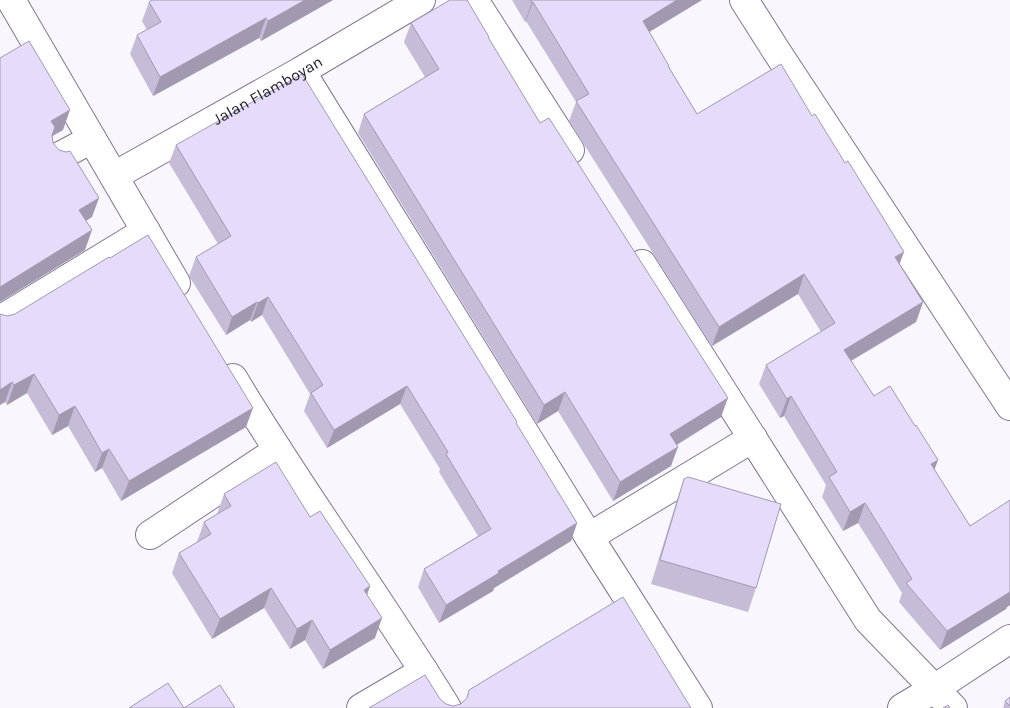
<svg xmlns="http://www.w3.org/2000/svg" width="1010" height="708" font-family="Karla,sans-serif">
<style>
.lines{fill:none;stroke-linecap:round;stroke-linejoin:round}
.minor-casing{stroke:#817692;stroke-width:30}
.minor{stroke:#fff;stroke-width:28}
.wall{fill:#c7bcd8}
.shaded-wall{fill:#a299b0}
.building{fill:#e7dbfb;stroke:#a299b0}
.labels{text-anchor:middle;stroke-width:4;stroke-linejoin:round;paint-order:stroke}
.street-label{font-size:16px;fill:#211d28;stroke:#f9f7fd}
</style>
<rect width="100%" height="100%" fill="#f9f7fd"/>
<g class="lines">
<defs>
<g id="minor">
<path d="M 11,0 L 176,283"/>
<path d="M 474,0 L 570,150"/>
<path d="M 744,0 L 777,52 L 1010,406"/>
<path d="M 301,71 L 589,537 L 698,708"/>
<path d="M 60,156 L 92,139"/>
<path id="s1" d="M 114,176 L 301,71 L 421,0"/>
<path d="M 642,264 L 868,620 L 953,708"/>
<path d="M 0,320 L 146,231"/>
<path d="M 233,378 C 300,490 378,596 447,708"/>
<path d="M 150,535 L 278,450"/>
<path d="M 589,537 L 753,438"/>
<path d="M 361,708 L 424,671"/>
<path d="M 902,708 L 934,689 L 1010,639"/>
</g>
</defs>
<use href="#minor" class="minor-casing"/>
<use href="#minor" class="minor"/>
</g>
<path class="wall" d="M 152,0 L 333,0 L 261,41 L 259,38 L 153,96 L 130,54 L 137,35 L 147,30 L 142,21 L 149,2 Z
M 512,0 L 702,0 L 649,32 L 669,66 L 669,67 L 697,114 L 899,264 L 923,302 L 916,322 L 851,361 L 874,396 L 934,469 L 970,526 L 1010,500 L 1010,605 L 1007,607 L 1006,609 L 940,650 L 899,602 L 902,593 L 858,523 L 843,531 L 822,497 L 826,485 L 784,416 L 780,418 L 759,384 L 766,365 L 821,332 L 798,294 L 712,346 L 569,121 L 576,102 L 526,21 L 525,22 Z
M 411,23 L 488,38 L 721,417 L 677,445 L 671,466 L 613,501 L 558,411 L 537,424 L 358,133 L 364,114 L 425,77 L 404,42 Z
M 176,145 L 517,422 L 516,424 L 577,523 L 571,541 L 494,588 L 493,591 L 439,623 L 418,587 L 424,569 L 478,536 L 439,472 L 440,469 L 400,404 L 327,448 L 304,411 L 310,394 L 262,315 L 251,322 L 250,320 L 226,335 L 189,276 L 196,257 L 218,244 L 169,163 Z
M 0,314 L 246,427 L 121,501 L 102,468 L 95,472 L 68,426 L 52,435 L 27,393 L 7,405 L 5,402 L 0,405 Z
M 684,479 L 756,588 L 748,612 L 651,584 L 676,503 Z
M 224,494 L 310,517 L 370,586 L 367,595 L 375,638 L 323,669 L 305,640 L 290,649 L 264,608 L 212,639 L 172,573 L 179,553 L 197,542 L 204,522 L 217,514 Z
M 1010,697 L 1010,708 L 1003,708 L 1005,701 Z"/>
<path class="shaded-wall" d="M 305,0 L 333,0 L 261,41 L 268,21 Z
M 677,0 L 702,0 L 636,40 L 643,21 Z
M 532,2 L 533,2 L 526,21 L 525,22 Z
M 266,18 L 259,38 L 153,96 L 160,77 Z
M 70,110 L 63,130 L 44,141 L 51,121 Z
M 99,198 L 92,217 L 72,230 L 79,210 Z
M 92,230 L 85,250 L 0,302 L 0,287 Z
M 904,252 L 897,271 L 895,257 Z
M 804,274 L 798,294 L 712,346 L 719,327 Z
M 268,297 L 262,315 L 251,322 L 258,303 Z
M 257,302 L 250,320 L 226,335 L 232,317 Z
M 923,302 L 916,322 L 837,369 L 844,350 Z
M 34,374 L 27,393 L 7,405 L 14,385 Z
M 12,382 L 5,402 L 0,405 L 0,390 Z
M 407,386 L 400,404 L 327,448 L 334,430 Z
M 565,392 L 558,411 L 537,424 L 544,405 Z
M 791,396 L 784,416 L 780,418 L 787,399 Z
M 728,398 L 721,417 L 663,453 L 670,434 Z
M 75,406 L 68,426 L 52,435 L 59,415 Z
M 253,408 L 246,427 L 121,501 L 129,481 Z
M 678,447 L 671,466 L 613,501 L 620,482 Z
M 109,449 L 102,468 L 95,472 L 102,453 Z
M 938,460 L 931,479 L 931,464 Z
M 865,503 L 858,523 L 843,531 L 850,512 Z
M 577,523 L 571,541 L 494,588 L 493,591 L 439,623 L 446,605 L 498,571 Z
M 370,586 L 363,606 L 364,590 Z
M 271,588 L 264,608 L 212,639 L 220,619 Z
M 1010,592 L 1010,605 L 1007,607 L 1006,609 L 940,650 L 947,631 Z
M 382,618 L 375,638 L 323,669 L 330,650 Z
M 312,620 L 305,640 L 290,649 L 297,629 Z"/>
<path class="building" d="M 152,0 L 305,0 L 268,21 L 266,18 L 160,77 L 137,35 L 161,22 L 149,2 Z
M 450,0 L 467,0 L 489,37 L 488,37 L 540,123 L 549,118 L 728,398 L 670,434 L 678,447 L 620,482 L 565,392 L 544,405 L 364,114 L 439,69 L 411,23 Z
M 530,0 L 677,0 L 643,21 L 669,66 L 668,66 L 697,114 L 781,64 L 812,116 L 815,114 L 845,163 L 848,161 L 904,252 L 895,257 L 923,302 L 844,350 L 874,396 L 890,386 L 915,426 L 916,425 L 938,460 L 931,464 L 970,526 L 1010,500 L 1010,592 L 947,631 L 906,583 L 912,579 L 865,503 L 850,512 L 829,477 L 837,472 L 791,396 L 787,399 L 766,365 L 835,323 L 804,274 L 719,327 L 576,101 L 589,94 L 533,2 L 532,2 Z
M 29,41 L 70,110 L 51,121 L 55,127 L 52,135 L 53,143 L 59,150 L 66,152 L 70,151 L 99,198 L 79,210 L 92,230 L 0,287 L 0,58 Z
M 302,74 L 517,422 L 516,423 L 577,523 L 498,571 L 499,573 L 446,605 L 424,569 L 491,529 L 446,454 L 448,452 L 407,386 L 334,430 L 311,393 L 323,385 L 268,297 L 258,303 L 257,302 L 232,317 L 196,257 L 231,236 L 176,145 Z
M 148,235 L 253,408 L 129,481 L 109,449 L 102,453 L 75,406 L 59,415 L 34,374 L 14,385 L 12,382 L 0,390 L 0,314 L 7,316 L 15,314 L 109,257 L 110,258 Z
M 276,462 L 310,517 L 320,511 L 370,586 L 364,590 L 382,618 L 330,650 L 312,620 L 297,629 L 271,588 L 220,619 L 179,553 L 211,534 L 204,522 L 231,506 L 224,494 Z
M 688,477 L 781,504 L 756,588 L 660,560 L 684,479 Z
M 623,597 L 691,708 L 369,708 L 425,675 L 440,699 L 446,704 L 453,706 L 461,704 L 467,698 L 469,690 Z
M 168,683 L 184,708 L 220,685 L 235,708 L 129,708 Z
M 1010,697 L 1010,706 L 1005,701 Z
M 948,705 L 950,708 L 943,708 Z"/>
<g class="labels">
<g class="street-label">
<text dy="6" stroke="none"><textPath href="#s1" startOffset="176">Jalan Flamboyan</textPath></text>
</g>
</g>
</svg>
